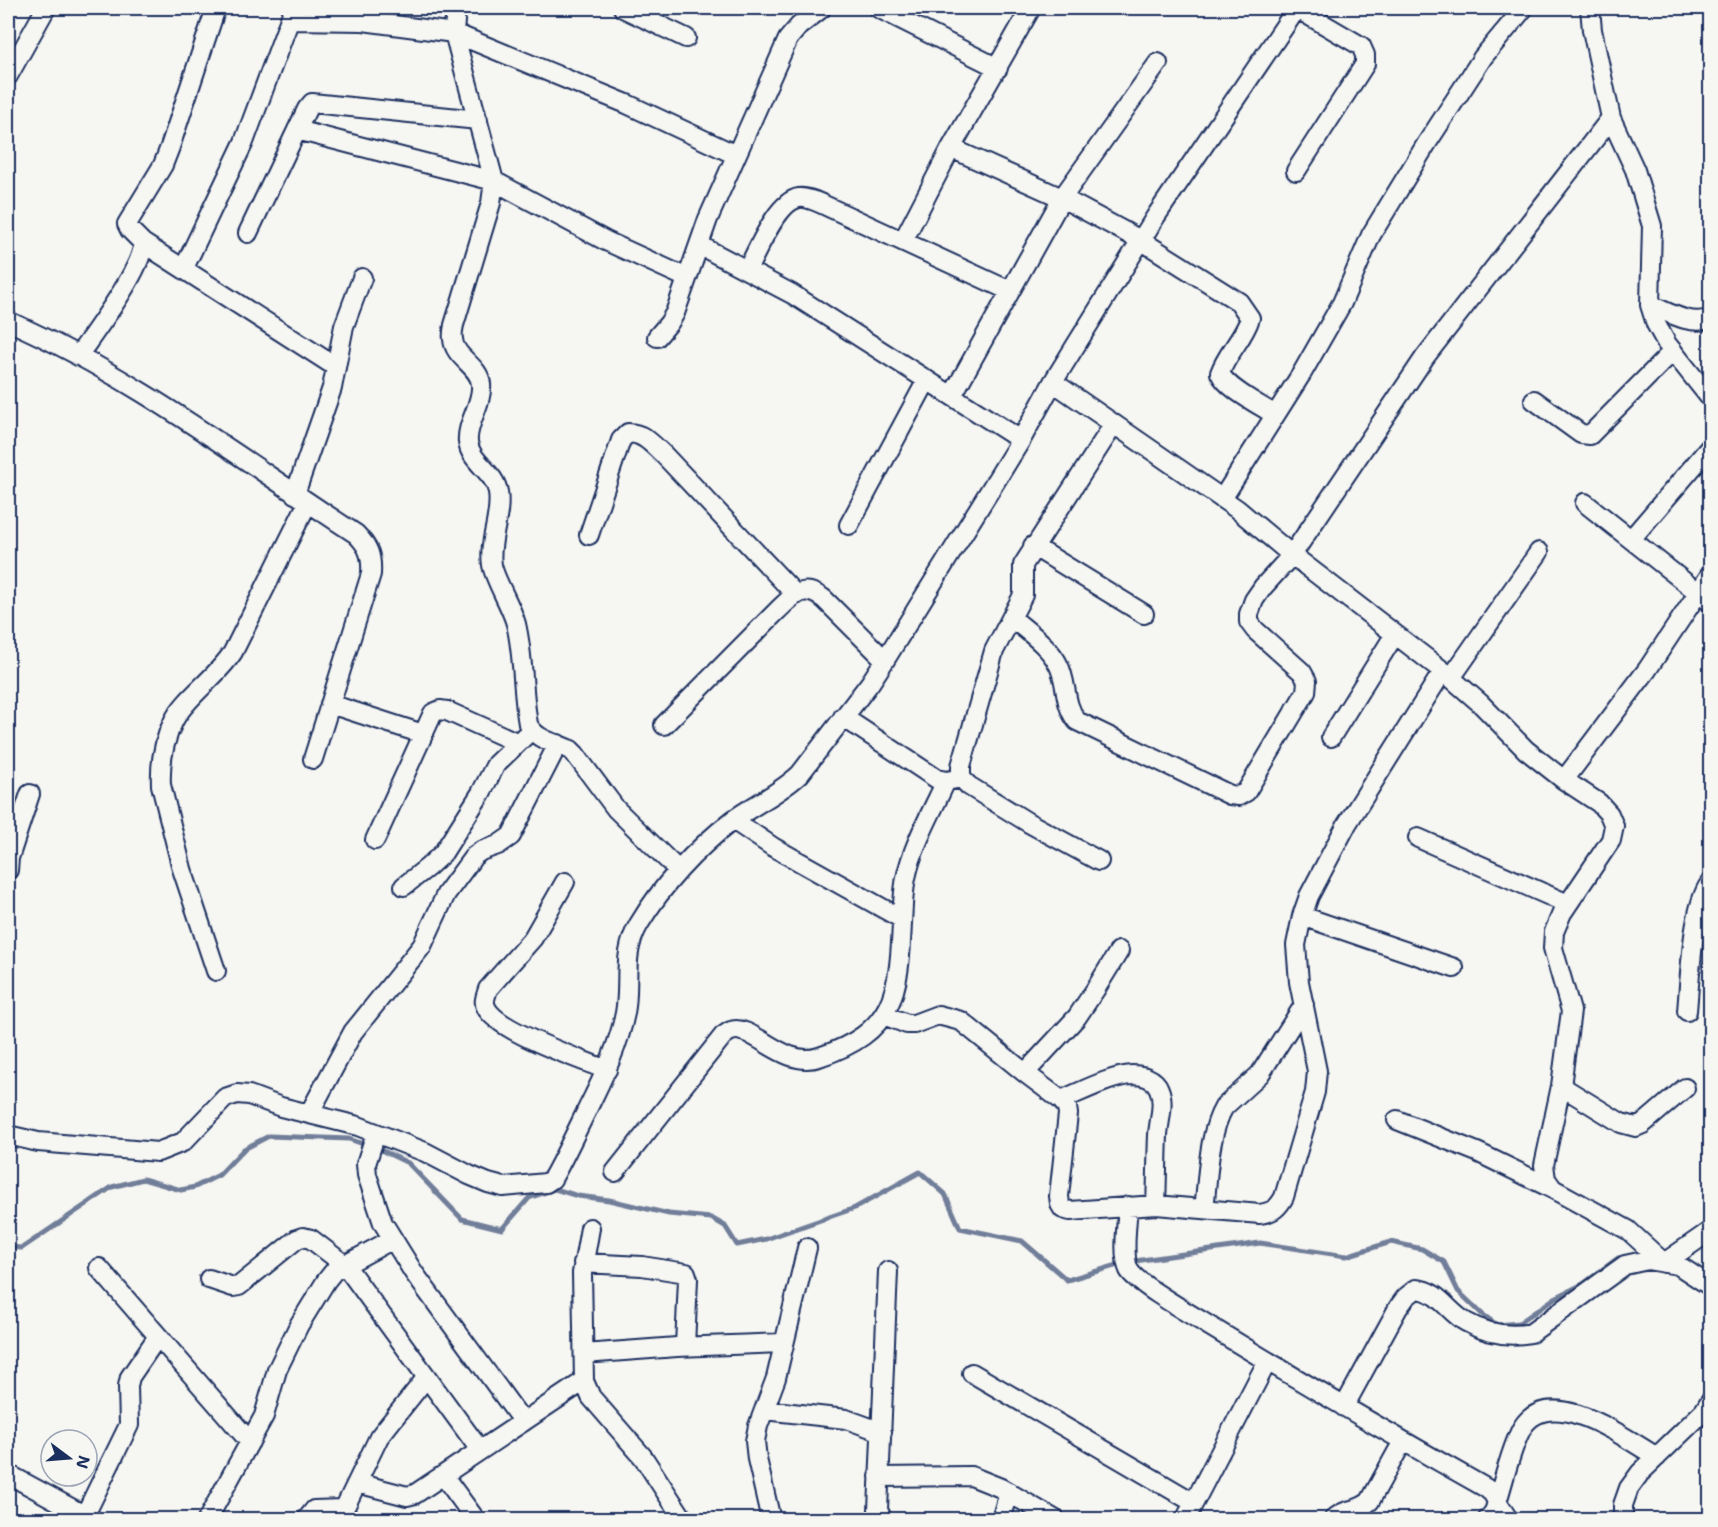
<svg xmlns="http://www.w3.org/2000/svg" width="1718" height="1527" font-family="'Shantell Sans',sans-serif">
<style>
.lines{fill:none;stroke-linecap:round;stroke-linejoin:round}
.stream{stroke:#717e99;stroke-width:5}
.minor-casing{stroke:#1b2f5e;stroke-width:22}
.minor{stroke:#f6f6f2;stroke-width:18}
</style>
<rect width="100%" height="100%" fill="#f6f6f2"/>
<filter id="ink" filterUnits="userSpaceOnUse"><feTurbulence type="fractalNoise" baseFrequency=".0167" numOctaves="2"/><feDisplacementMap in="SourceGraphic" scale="12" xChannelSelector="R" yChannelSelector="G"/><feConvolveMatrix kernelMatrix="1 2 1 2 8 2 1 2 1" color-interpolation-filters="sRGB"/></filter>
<g filter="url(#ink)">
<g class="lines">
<path class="stream" d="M 8,1247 L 22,1248 L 112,1187 L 143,1179 L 181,1190 L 195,1187 L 219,1175 L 244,1149 L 269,1136 L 349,1139 L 383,1151 L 408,1163 L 462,1219 L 502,1229 L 529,1198 L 555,1189 L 578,1196 L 609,1200 L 669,1214 L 711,1218 L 725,1226 L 737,1245 L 766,1239 L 855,1208 L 920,1172 L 945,1194 L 960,1228 L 1022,1241 L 1067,1280 L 1128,1262 L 1260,1243 L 1346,1256 L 1391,1242 L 1422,1249 L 1444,1262 L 1458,1291 L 1482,1314 L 1497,1325 L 1519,1323 L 1555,1298 L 1583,1284 L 1618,1258 L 1625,1257"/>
<defs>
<path id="minor" d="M 456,8 L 454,33 L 494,181 L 491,203 L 454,325 C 453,330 452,335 453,339 C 454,358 479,365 481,384 C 483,404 466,423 468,442 C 470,462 495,472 498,492 C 502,516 488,541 492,565 C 495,581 511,605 516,624 C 524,657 522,691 528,724 C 535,740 556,743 571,750 L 575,754 L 616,809 L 678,870
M 623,8 L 686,38
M 878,8 L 998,68
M 1590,8 L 1592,30 L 1611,118 L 1635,170 L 1652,226 L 1650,305 L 1656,324 L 1667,344 L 1710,398
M 290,20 L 363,21 L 454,33 L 627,104 L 736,155
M 8,76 L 46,8
M 297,130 L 494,181 L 606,241 L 687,278
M 951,148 L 1062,198 L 1142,241 L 1239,302 L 1250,318 C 1244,338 1227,353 1220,373 C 1227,389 1260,405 1275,415
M 1296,171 L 1365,64 L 1365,55 L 1361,46 L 1296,8
M 248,233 L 307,109 L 312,103 L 478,120
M 903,241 L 951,148 L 1031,8
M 143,243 L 336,367
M 699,245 L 792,294 L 1021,440
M 184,268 L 244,142 L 294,8
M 747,270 C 757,252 777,201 799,198 C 806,197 815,201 822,204 L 1010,291
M 1650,305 C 1668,312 1692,327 1710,318
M 8,321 C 133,376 242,460 356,534 C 369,547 372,556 371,574 L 313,759
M 657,337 L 669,323 L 675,313 L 708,219 L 788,39 L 799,26 L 822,8
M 78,356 C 94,333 144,267 143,243 L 130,230 L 127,224 L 163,165 L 170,147 L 216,8
M 1053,382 L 1237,509 L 1292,555 L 1443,671 L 1480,703 L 1526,750 L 1564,780 L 1599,803 L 1609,814 L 1614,826 L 1611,840 L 1562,913 L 1554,932 L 1553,948 L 1571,1011 L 1561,1086 L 1544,1165 L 1546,1179 L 1553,1189
M 952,396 L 1062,198 L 1158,63
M 1534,400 L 1581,434 L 1590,435 L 1673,351
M 295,494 L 332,388 L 344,326 L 362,278
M 1222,499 L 1302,373 L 1342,303 L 1371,235 L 1427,143 L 1483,57 L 1524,8
M 1585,503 L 1710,602
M 849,525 L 927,380
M 589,535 L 621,440 L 628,433 C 644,433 653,445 664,455 L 796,595
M 1632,538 L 1710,447
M 1033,546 L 1144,614
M 1012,618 C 1027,631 1049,646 1058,664 C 1068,682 1063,704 1077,721 L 1230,795 L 1239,796 L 1246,792 L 1306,692 L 1307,681 L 1302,672 L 1255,630 L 1249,622 L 1249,614 L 1254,600 L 1263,587 L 1292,555 L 1425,357 L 1611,118
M 1451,678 L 1539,552
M 330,704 L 423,734
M 843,717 L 937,779 L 946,781 L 957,779
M 664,725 L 776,612 C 792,597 802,582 824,599 L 885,660
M 1331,737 L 1395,634
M 1564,780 L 1647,670 L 1710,575
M 733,820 L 773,847 L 902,919
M 1418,838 L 1568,904
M 375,840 L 433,713 L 440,710 L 447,711 L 516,742
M 1099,861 L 1029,823 L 969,786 L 961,778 L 961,766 L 994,651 L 1023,595 L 1023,565 L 1114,424
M 8,870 L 9,858 L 30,794
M 565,882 L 533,938 L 488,989 C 486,996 483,1001 486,1007 C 496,1031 582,1060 607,1070
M 404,886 L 428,867 L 443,853 L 481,793 L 496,764 L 525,736
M 1302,916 L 1454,968
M 216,971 L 182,869 L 161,785 C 160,764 164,740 174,720 C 187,696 217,677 233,652 L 308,502
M 1687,1011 C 1690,979 1692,907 1710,883
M 884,1015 L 907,1024 L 914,1024 L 938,1015 L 961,1021 L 1025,1073 L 1061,1100 L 1067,1107 L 1068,1114 L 1059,1196 L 1060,1204 L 1063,1209 L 1070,1211 L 1156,1205 L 1260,1214 C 1273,1212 1278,1208 1284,1197 L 1315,1092 L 1317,1071 L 1299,982 L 1296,945 L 1302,916 L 1309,896 L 1347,824 L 1443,671
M 1025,1073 L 1077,1017 L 1095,990 L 1119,951
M 1561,1086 L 1621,1123 L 1636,1127 L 1643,1124 L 1685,1088
M 1061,1100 C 1081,1092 1111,1076 1132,1075 C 1142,1075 1155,1078 1159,1089 C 1165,1103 1159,1120 1158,1135 C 1157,1158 1157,1182 1156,1205
M 309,1114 L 353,1032 L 422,946 L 446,894 L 474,856 L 481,851 L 498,845 L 511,836 L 558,744
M 1397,1120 L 1477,1152 L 1553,1189 L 1628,1230 L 1664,1263 L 1710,1231
M 376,1133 L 366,1164 L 367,1175 L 383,1223 L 414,1273 L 523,1422
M 8,1135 L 38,1142 L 158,1152 L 183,1142 L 225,1098 L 237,1094 L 249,1095 L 281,1107 L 358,1126 L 425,1152 L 469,1175 L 488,1183 L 503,1187 L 546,1183 L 552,1179 C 564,1158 574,1136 585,1114 C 601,1081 618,1049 625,1013 C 631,981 621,955 639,924 C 663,884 696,849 733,820 C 755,804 780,793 800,774 L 870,683 L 885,660 L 1021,440 L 1053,382 L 1156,216 L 1297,8
M 615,1172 L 723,1036 C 726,1034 728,1032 731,1031 C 752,1023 783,1069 819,1057 C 894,1032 899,995 902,923 C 903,908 903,892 906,878 C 913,844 932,812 946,781
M 1128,1206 C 1127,1223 1122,1256 1129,1270 C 1135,1282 1188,1313 1203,1322 C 1296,1379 1390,1434 1486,1488 L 1493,1494 L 1497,1502 L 1494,1512 L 1487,1520
M 1204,1209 C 1208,1179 1208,1134 1224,1107 L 1260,1074 L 1304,1005
M 590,1228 L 582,1273 L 584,1381 L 591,1397 L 643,1457 L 684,1520
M 583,1263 L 642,1266 L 686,1273 L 688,1279 L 685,1346
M 99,1268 L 250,1442
M 209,1279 L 233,1287 L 239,1286 L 297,1239 L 303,1237 L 311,1239 L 345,1265 L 480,1450
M 584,1354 L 677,1347 L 784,1343
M 972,1373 L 1193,1502
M 1344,1407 L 1398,1308 L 1406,1297 L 1416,1289 C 1438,1290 1448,1312 1466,1322 C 1487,1334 1509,1337 1531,1333 L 1625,1265 L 1648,1260 L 1678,1265 L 1710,1286
M 765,1410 L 846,1419 L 882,1432
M 8,1474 L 93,1520
M 443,1475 L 476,1520
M 879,1477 L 971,1476 L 1001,1488 L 1056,1520
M 357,1483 L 407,1496 L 415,1494 L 584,1381
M 85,1515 L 129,1425 L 128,1386 L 130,1377 L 158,1336
M 207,1520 L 264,1416 L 277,1370 L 299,1325 L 326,1281 L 334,1271 L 393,1239
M 306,1520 L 314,1510 L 342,1509 L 346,1505 L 379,1437 L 426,1378
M 771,1520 L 757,1459 L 755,1441 L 758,1426 L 776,1378 L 807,1248
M 883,1520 L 878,1510 L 888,1271
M 1001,1520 L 1009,1492
M 1185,1520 L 1267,1362
M 1333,1520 C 1343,1508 1359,1512 1370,1501 L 1403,1441
M 1509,1520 L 1497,1502 C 1504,1480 1511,1448 1522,1428 C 1550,1382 1626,1439 1657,1457
M 1623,1520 L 1623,1505 L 1629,1488 L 1640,1473 L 1704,1411 L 1710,1401"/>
</defs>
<use href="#minor" class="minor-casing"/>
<use href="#minor" class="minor"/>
</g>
</g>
<rect width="1718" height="1527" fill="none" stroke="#f6f6f2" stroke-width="30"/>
<rect x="15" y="15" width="1688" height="1497" fill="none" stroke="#1b2f5e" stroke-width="2" filter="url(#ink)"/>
<g transform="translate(69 1458) rotate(106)"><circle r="28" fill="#f6f6f2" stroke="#9ea6b7" stroke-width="1.5"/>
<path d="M0-4.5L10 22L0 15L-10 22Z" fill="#1b2f5e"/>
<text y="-9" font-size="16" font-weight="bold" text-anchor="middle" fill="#1b2f5e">N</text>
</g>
</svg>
